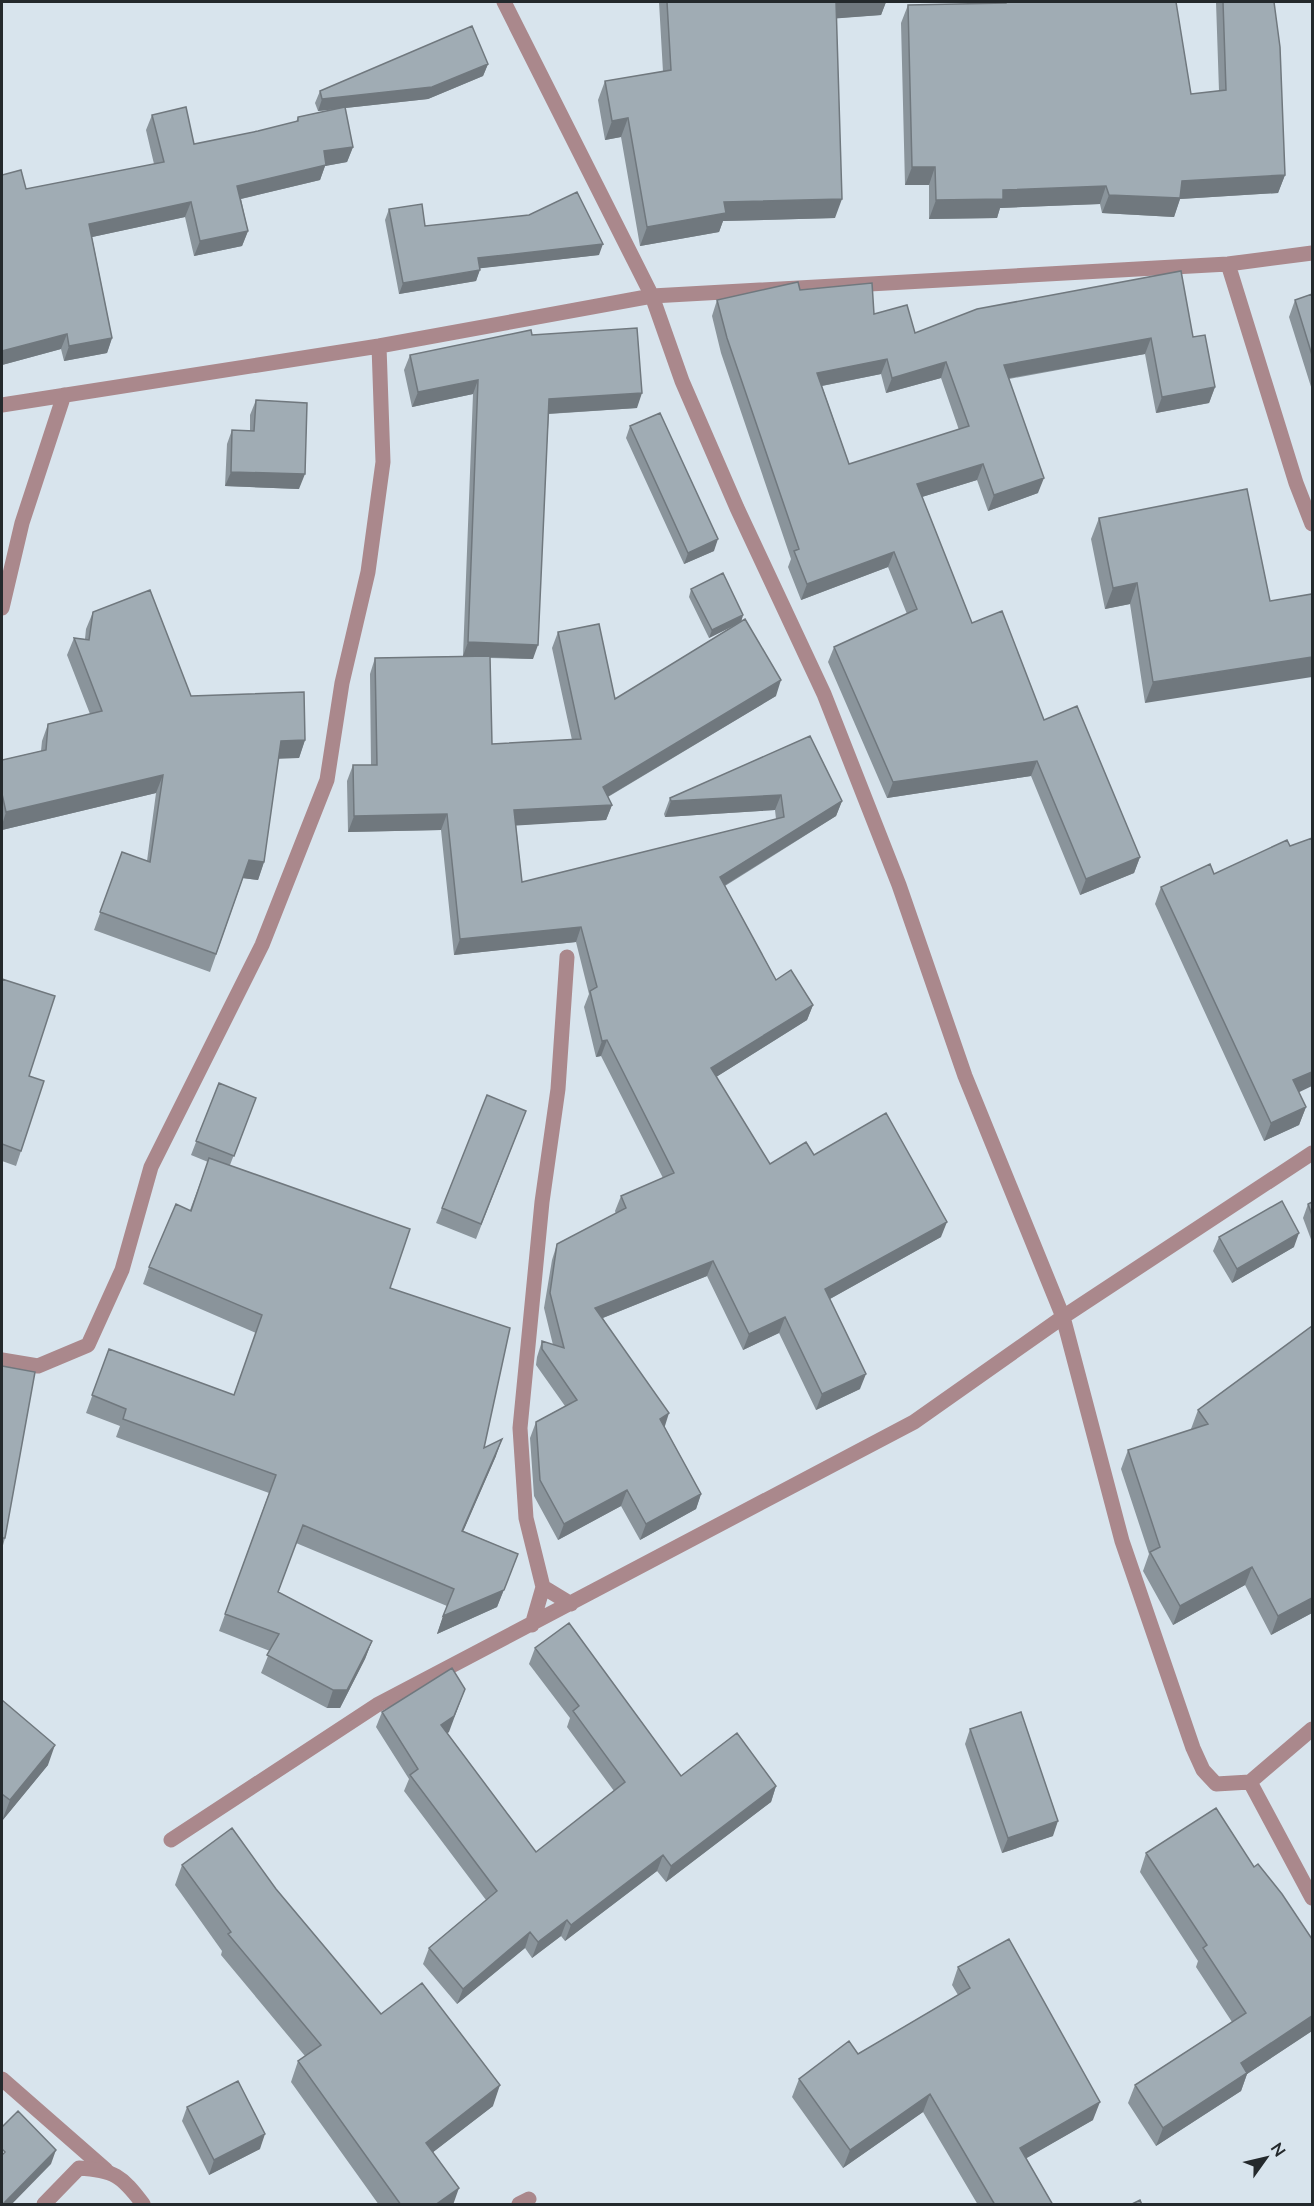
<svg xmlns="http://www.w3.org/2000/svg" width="1314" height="2206" font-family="Lato,sans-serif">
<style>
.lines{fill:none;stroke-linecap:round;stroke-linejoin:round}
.service{stroke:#aa888c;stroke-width:15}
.minor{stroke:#aa888c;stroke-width:15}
.wall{fill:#8a949b;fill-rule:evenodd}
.shaded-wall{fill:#70787e}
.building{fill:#a0acb4;stroke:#70787e;stroke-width:1.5;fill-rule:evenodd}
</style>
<rect width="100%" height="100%" fill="#d8e4ed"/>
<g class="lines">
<path class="service" d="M 2,2079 L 106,2170
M 519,2204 L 529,2199"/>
<path class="minor" d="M 504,2 L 652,296 L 682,381 L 737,508 L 824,694 L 899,885 L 965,1076 L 1063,1317 L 1122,1541 L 1193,1748 L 1203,1770 L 1216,1784 L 1250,1782 L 1312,1729
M 1228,264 L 1296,483 L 1312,524
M 2,405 L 379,346 L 652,296 L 1228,264 L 1312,253
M 2,608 L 22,523 L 64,395
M 2,1360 L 38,1366 L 88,1345 L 122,1270 L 151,1167 L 262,945 L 327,780 L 342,683 L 368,572 L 383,462 L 379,346
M 543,1587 L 571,1604
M 532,1625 L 543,1587 L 526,1518 L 520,1428 L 542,1202 L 558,1089 L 567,957
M 1250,1782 L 1312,1898
M 171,1840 L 377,1705 L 914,1422 L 1063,1317 L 1312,1153
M 44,2204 L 79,2168 C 114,2170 122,2176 143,2204"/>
</g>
<path class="wall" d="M 659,2 L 886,2 L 881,15 L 837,18 L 835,218 L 723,221 L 719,232 L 640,246 L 621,137 L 605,140 L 598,100 L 605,81 L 663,72 Z
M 1005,2 L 1191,94 L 1219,91 L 1216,2 L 1274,2 L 1285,175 L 1278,193 L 1180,199 L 1174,217 L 1102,213 L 1100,204 L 1000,208 L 997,218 L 929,219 L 929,185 L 905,185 L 901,23 L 908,5 L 1005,4 Z
M 488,64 L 483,76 L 428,99 L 345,108 L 353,147 L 347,162 L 325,166 L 320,180 L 241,199 L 248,231 L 242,246 L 194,256 L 185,217 L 92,237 L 112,338 L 107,353 L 64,361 L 61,349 L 2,365 L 2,175 L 26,189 L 154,164 L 146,130 L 152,115 L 194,144 L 258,131 L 296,122 L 298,117 L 337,109 L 318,111 L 315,103 L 320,91 Z
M 389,209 L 425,226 L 599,255 L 480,268 L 476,281 L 399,294 L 385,220 Z
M 800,290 L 874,314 L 915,333 L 1193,337 L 1215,387 L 1209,403 L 1156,413 L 1145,354 L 1009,379 L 1038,493 L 988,511 L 977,480 L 922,497 L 972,623 L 1044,720 L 1140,857 L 1134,873 L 1080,895 L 1031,776 L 887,798 L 828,662 L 834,647 L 907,614 L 888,567 L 801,600 L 788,567 L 791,559 L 721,353 L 712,316 L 717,300 ZM 881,374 L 886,393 L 941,378 L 959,430 L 849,464 L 822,386 Z
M 1312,294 L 1312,390 L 1289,317 L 1295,300 Z
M 532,335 L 637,408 L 549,414 L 533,659 L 490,658 L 492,744 L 572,740 L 552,648 L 558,632 L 615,699 L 739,623 L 709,638 L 689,597 L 691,589 L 743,615 L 741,622 L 776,696 L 608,797 L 612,805 L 606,820 L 516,825 L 522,882 L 776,819 L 775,810 L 665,817 L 664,814 L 670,798 L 810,736 L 842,801 L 836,816 L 725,886 L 776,980 L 813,1005 L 807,1020 L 716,1077 L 770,1164 L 814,1155 L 941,1237 L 830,1299 L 860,1389 L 816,1410 L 779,1333 L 743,1350 L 707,1276 L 603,1318 L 664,1426 L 701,1494 L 696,1509 L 640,1540 L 621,1506 L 558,1540 L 534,1496 L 530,1438 L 536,1422 L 565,1406 L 536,1365 L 537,1357 L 542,1341 L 553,1345 L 544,1308 L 552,1260 L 557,1244 L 616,1214 L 615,1211 L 621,1196 L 663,1178 L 601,1056 L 596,1057 L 584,1007 L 589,994 L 576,942 L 454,955 L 441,830 L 348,832 L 347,781 L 353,765 L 371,765 L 370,674 L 375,658 L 463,656 L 473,394 L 412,407 L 404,370 L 410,355 Z
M 256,400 L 299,489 L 225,486 L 227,444 L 232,430 L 250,431 L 250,415 Z
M 630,426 L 714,551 L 684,564 L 626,438 Z
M 1099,518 L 1270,601 L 1145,703 L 1130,604 L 1105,609 L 1091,539 Z
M 93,612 L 191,696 L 305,740 L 299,758 L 278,758 L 264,862 L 258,880 L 243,878 L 210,972 L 94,930 L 122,852 L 147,861 L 156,793 L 2,830 L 2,760 L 41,751 L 42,741 L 48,724 L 90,714 L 67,655 L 74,638 L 85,639 L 86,629 Z
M 1214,874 L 1299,1093 L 1306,1107 L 1299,1125 L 1264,1141 L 1155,904 L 1161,887 Z
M 2,979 L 29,1076 L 21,1151 L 16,1166 L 2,1161 Z
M 219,1083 L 256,1098 L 230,1165 L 390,1288 L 484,1448 L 496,1456 L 463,1531 L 518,1554 L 497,1607 L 437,1634 L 447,1606 L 296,1543 L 278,1592 L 372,1641 L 365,1659 L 340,1708 L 327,1708 L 261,1673 L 270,1651 L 219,1631 L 269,1493 L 116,1437 L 120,1426 L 86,1413 L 109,1349 L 234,1395 L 256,1333 L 143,1284 L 149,1267 L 190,1210 L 208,1162 L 191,1155 Z
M 526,1111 L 476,1239 L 436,1223 L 442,1208 Z
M 1312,1202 L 1312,1242 L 1303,1218 L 1308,1204 Z
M 1219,1237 L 1294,1247 L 1232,1283 L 1213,1251 Z
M 1312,1326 L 1312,1613 L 1271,1635 L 1245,1585 L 1173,1625 L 1143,1571 L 1149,1554 L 1121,1469 L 1128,1450 L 1192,1430 L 1191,1429 L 1198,1410 Z
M 2,1366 L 5,1538 L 2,1549 Z
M 535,1648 L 681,1776 L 776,1786 L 771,1802 L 666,1882 L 657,1871 L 565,1941 L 561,1936 L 532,1958 L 525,1948 L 457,2004 L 423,1964 L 429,1948 L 486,1900 L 404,1791 L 409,1779 L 376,1727 L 382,1712 L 449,1732 L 447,1733 L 536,1852 L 614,1791 L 567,1727 L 570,1718 L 529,1664 Z
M 2,1700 L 48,1765 L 2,1821 Z
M 970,1729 L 1053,1836 L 1002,1853 L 965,1744 Z
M 1146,1853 L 1254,1867 L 1312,1939 L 1312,2031 L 1247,2074 L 1241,2091 L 1156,2146 L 1128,2103 L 1135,2085 L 1232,2022 L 1196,1967 L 1198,1961 L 1140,1872 Z
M 182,1865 L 276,1889 L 381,2014 L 493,2106 L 433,2152 L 453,2205 L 379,2205 L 291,2082 L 298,2061 L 305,2056 L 221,1955 L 222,1951 L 175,1885 Z
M 958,1967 L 1093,2120 L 1026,2158 L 1053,2205 L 978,2205 L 923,2112 L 843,2168 L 792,2097 L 799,2079 L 858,2054 L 958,1995 L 952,1985 Z
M 187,2107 L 260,2149 L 209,2175 L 182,2121 Z"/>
<path class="shaded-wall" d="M 836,2 L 886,2 L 881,15 L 829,19 Z
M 488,64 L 483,76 L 428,99 L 318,111 L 322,99 Z
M 628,118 L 621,137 L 605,140 L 612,121 Z
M 353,147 L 347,162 L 325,166 L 320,180 L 232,201 L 237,186 L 324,151 Z
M 912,167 L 935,167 L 929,185 L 905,185 Z
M 1285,175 L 1278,193 L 1180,199 L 1174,217 L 1102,213 L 1109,195 L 1182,181 Z
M 1106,186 L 1100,204 L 1000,208 L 997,218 L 929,219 L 936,200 L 1003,190 Z
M 842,199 L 835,218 L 723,221 L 719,232 L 640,246 L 647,227 L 724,202 Z
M 191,202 L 185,217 L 83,239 L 89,224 Z
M 248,231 L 242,246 L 194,256 L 200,241 Z
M 603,244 L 599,255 L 474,269 L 478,258 Z
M 480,270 L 476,281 L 399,294 L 403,283 Z
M 67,334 L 61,349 L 2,365 L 2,351 Z
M 112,338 L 107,353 L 64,361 L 69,346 Z
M 1151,338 L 1145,354 L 998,380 L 1004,365 Z
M 887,359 L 881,374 L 811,388 L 817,373 Z
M 946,362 L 941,378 L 886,393 L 892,378 Z
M 478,380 L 473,394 L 412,407 L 418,392 Z
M 1215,387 L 1209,403 L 1156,413 L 1162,397 Z
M 642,393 L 637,408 L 544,414 L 549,399 Z
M 983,464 L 977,480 L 912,500 L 917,484 Z
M 231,472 L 305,474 L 299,489 L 225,486 Z
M 1044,478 L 1038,493 L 988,511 L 994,495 Z
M 718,539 L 714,551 L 684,564 L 688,553 Z
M 894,552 L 888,567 L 801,600 L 807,584 Z
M 1137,583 L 1130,604 L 1105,609 L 1113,588 Z
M 743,615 L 741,622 L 709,638 L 712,630 Z
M 468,642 L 538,645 L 533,659 L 463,656 Z
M 1312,657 L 1312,677 L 1145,703 L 1153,682 Z
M 781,680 L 776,696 L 597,803 L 603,787 Z
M 305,740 L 299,758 L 274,759 L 281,741 Z
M 1037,761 L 1031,776 L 887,798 L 893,782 Z
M 163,775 L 156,793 L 2,830 L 2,825 L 6,812 Z
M 781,795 L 775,810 L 665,817 L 671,801 Z
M 842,801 L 836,816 L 714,892 L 720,877 Z
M 612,805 L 606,820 L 509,826 L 514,810 Z
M 447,814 L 441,830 L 348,832 L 354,816 Z
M 1140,857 L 1134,873 L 1080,895 L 1086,879 Z
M 249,860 L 264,862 L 258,880 L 242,878 Z
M 581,927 L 576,942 L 454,955 L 460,939 Z
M 813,1005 L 807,1020 L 705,1084 L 711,1068 Z
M 607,1040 L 601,1056 L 596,1057 L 602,1041 Z
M 1312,1072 L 1312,1086 L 1287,1098 L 1293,1080 Z
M 1306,1107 L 1299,1125 L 1264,1141 L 1271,1123 Z
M 947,1222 L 941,1237 L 819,1305 L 825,1289 Z
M 1299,1233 L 1294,1247 L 1232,1283 L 1237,1269 Z
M 713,1261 L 707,1276 L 590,1323 L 595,1308 Z
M 785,1317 L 779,1333 L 743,1350 L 749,1334 Z
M 866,1374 L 860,1389 L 816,1410 L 822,1394 Z
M 669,1413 L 664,1429 L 660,1419 Z
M 502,1439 L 496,1456 L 456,1548 L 462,1531 Z
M 627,1490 L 621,1506 L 558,1540 L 564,1524 Z
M 701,1494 L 696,1509 L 640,1540 L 646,1524 Z
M 518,1554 L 497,1607 L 437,1634 L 443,1616 Z
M 1252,1567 L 1245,1585 L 1173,1625 L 1180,1606 Z
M 1312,1598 L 1312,1613 L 1271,1635 L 1278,1616 Z
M 372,1641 L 365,1659 L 340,1708 L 327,1708 L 333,1690 Z
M 465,1689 L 449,1732 L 435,1741 L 441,1725 Z
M 55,1745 L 48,1765 L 2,1821 L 10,1800 Z
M 776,1786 L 771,1802 L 666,1882 L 671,1866 Z
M 1058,1821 L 1053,1836 L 1002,1853 L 1008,1838 Z
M 663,1855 L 657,1871 L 565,1941 L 571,1925 Z
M 567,1920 L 561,1936 L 532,1958 L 538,1942 Z
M 530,1932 L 525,1948 L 457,2004 L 463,1989 Z
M 1312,2016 L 1312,2031 L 1247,2074 L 1241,2091 L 1156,2146 L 1163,2128 L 1241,2063 Z
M 500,2085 L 493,2106 L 419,2163 L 426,2143 Z
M 930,2094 L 923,2112 L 843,2168 L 850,2150 Z
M 1100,2102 L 1093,2120 L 1013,2166 L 1020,2148 Z
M 265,2134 L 260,2149 L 209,2175 L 214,2160 Z
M 56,2150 L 51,2164 L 11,2205 L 2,2205 Z
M 459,2188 L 453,2205 L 435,2205 Z"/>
<path class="building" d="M 667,2 L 836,2 L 842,199 L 724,202 L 726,213 L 647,227 L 628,118 L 612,121 L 605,81 L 671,70 Z
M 1006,2 L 1176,2 L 1191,94 L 1226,90 L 1223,2 L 1274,2 L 1280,47 L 1285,175 L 1182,181 L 1180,198 L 1109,195 L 1106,186 L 1003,190 L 1003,199 L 936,200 L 935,167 L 912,167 L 908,5 L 1006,3 Z
M 472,26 L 488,64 L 432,87 L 322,99 L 320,91 Z
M 186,107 L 194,144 L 258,131 L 298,121 L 298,117 L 345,107 L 353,147 L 324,151 L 326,165 L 237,186 L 248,231 L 200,241 L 191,202 L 89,224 L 112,338 L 69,346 L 67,334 L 2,351 L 2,175 L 21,170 L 26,189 L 164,162 L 152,115 Z
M 577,192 L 603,244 L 478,258 L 480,270 L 403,283 L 389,209 L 422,204 L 425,226 L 529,215 Z
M 1181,271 L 1193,337 L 1205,335 L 1215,387 L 1162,397 L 1151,338 L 1004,365 L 1044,478 L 994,495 L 983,464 L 917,484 L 972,623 L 1002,611 L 1044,720 L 1077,706 L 1140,857 L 1086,879 L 1037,761 L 893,782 L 834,647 L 917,609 L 894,552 L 807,584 L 794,551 L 799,549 L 727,338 L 717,300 L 798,282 L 800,290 L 872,283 L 874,314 L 907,305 L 915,333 L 977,309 ZM 887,359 L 892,378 L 946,362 L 969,426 L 849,464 L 817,373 Z
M 1312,294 L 1312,355 L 1295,300 Z
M 637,328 L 642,393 L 549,399 L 538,645 L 468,642 L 478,380 L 418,392 L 410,355 L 531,330 L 532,335 Z
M 256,400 L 307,403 L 305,474 L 231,472 L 232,430 L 254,431 Z
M 660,413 L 718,539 L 688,553 L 630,426 Z
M 1247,489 L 1270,601 L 1312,594 L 1312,657 L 1153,682 L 1137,583 L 1113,588 L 1099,518 Z
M 723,573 L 743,615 L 712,630 L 691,589 Z
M 150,590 L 191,696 L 304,692 L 305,740 L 281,741 L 264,862 L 249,860 L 216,954 L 100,912 L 122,852 L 150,862 L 163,775 L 6,812 L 2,794 L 2,760 L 46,750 L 48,724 L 102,711 L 74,638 L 89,640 L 93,612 Z
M 745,619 L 781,680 L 603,787 L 612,805 L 514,810 L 522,882 L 784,817 L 781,795 L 671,801 L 670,798 L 810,736 L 842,801 L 720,877 L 776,980 L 791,970 L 813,1005 L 711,1068 L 770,1164 L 806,1142 L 814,1155 L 886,1113 L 947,1222 L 825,1289 L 866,1374 L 822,1394 L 785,1317 L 749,1334 L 713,1261 L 595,1308 L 669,1413 L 660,1419 L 701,1494 L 646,1524 L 627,1490 L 564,1524 L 540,1480 L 536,1422 L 577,1400 L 542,1349 L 542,1341 L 564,1348 L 550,1293 L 557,1244 L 626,1208 L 621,1196 L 674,1173 L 607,1040 L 602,1041 L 590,991 L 597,987 L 581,927 L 460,939 L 447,814 L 354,816 L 353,765 L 377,765 L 375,658 L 490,656 L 492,744 L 581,739 L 558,632 L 599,624 L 615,699 Z
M 1312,838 L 1312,1072 L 1293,1080 L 1306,1107 L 1271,1123 L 1161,887 L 1210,864 L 1214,874 L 1287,840 L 1290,846 Z
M 2,979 L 55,996 L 29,1076 L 44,1081 L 21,1151 L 2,1144 Z
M 219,1083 L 256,1098 L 234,1156 L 196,1141 Z
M 487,1095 L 526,1111 L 481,1224 L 442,1208 Z
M 209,1158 L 410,1229 L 390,1288 L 510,1328 L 484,1448 L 502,1439 L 462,1531 L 518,1554 L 504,1590 L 443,1616 L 454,1589 L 303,1525 L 278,1592 L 372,1641 L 347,1690 L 333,1690 L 267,1655 L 279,1634 L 225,1614 L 276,1475 L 123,1419 L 126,1409 L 92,1395 L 109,1349 L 234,1395 L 262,1315 L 149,1267 L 176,1204 L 191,1211 Z
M 1282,1201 L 1299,1233 L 1237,1269 L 1219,1237 Z
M 1312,1202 L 1312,1215 L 1308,1204 Z
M 1312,1326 L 1312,1598 L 1278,1616 L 1252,1567 L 1180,1606 L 1150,1552 L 1160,1547 L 1128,1450 L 1208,1424 L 1198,1410 Z
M 2,1366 L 35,1372 L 5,1538 L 2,1538 Z
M 569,1623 L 681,1776 L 737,1733 L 776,1786 L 671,1866 L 663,1855 L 571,1925 L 567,1920 L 538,1942 L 530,1932 L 463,1989 L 429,1948 L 497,1891 L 410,1775 L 418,1769 L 382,1712 L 452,1668 L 465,1689 L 454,1716 L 441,1725 L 536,1852 L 625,1782 L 573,1711 L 579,1706 L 535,1648 Z
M 2,1700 L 55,1745 L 10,1800 L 2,1794 Z
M 1021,1712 L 1058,1821 L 1008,1838 L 970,1729 Z
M 1216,1808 L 1254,1867 L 1258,1864 L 1282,1894 L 1312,1939 L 1312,2016 L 1241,2063 L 1247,2073 L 1163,2128 L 1135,2085 L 1246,2013 L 1203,1948 L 1207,1945 L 1146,1853 Z
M 232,1828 L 276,1889 L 381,2014 L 422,1983 L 500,2085 L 426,2143 L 459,2188 L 435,2205 L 401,2205 L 298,2061 L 321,2045 L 228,1934 L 231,1932 L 182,1865 Z
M 1009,1939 L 1100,2102 L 1020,2148 L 1053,2205 L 995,2205 L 930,2094 L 850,2150 L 799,2079 L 849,2041 L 858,2054 L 970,1988 L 958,1967 Z
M 238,2081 L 265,2134 L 214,2160 L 187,2107 Z
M 18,2111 L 56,2150 L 2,2205 L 2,2155 L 5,2152 L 2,2149 L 2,2127 Z
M 1140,2200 L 1142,2205 L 1130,2205 Z"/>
<rect width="1314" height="2206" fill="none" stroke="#24292c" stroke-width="6"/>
<g transform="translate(1266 2158) rotate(56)" stroke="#d8e4ed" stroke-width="4.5" paint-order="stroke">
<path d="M0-4.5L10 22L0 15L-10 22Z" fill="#24292c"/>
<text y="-9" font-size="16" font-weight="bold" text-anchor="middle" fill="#24292c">N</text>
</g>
</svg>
